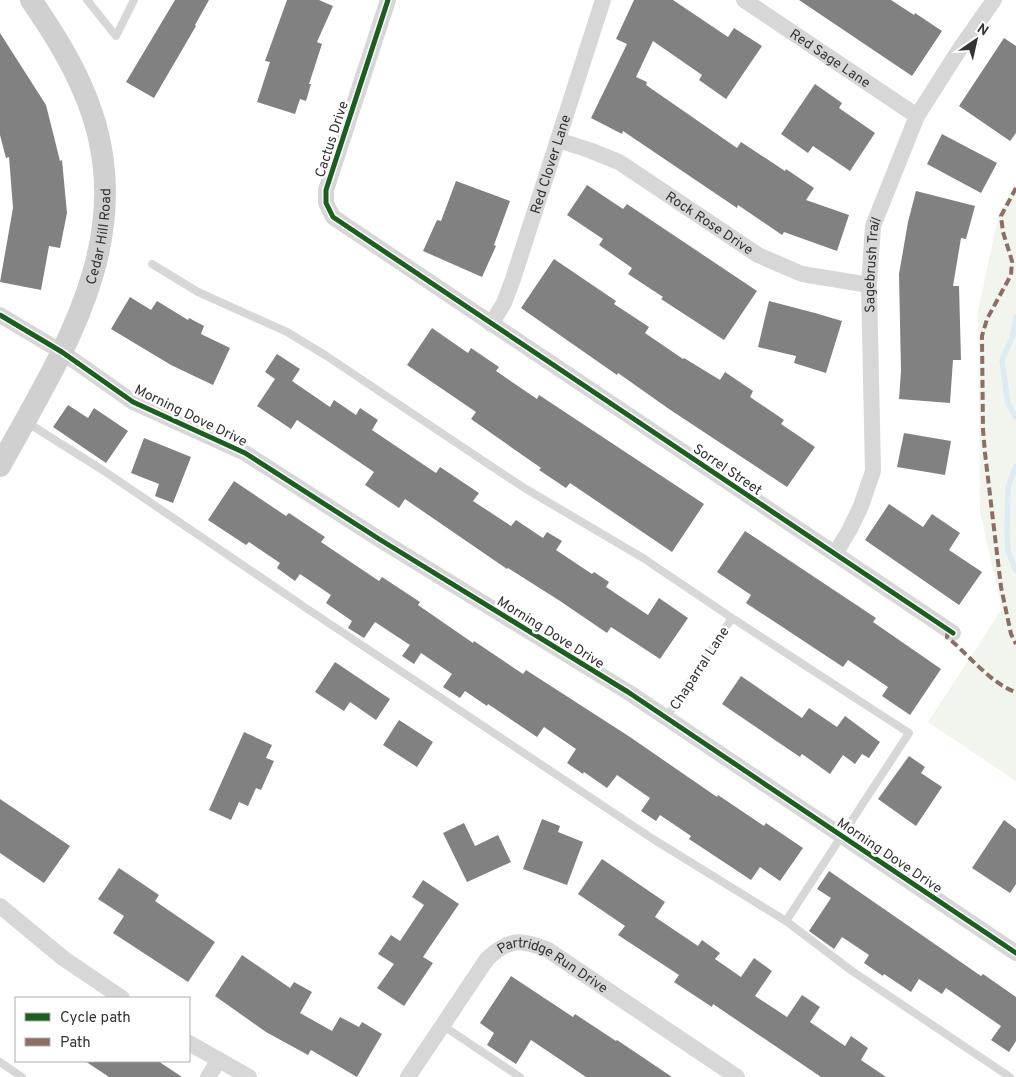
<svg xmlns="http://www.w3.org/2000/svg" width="1016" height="1077" font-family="Overpass,sans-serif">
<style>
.green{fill:#f1f5ed}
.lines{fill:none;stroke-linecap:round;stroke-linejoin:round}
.stream{stroke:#ddebf3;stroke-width:5.5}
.building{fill:#818181}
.lane{stroke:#d7d7d7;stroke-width:8}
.street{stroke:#d7d7d7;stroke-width:16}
.secondary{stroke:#d0d0d0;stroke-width:22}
.quiet{stroke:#8d6e63;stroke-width:4;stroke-dasharray:8 4;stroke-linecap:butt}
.cycleway-casing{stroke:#fff;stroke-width:8}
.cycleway{stroke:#1b5e20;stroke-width:5}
.labels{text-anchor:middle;stroke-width:5;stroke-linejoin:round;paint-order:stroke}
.street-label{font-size:14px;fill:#333;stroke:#fff}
</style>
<rect width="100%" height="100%" fill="#fff"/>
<path class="green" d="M 1016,184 L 1016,781 L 928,722 L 1002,609 L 980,512 L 978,312 L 999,212 Z"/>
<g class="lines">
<path class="stream" d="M 1016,317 L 1013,335 L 1002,360 L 1008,404 L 1016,417
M 1016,466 L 1008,487 L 1007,533 L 1008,551 L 1016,571"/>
</g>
<path class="building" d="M 175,0 L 209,0 L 195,25 L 196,26 L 154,98 L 126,82 Z
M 287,0 L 319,0 L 333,6 L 317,42 L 322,44 L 309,84 L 311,84 L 306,101 L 300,99 L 295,114 L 257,102 L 270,62 L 265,61 Z
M 634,0 L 673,0 L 728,37 L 734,28 L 762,46 L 726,99 L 699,80 L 702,75 L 653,41 L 636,77 L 647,82 L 646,85 L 737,148 L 741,142 L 785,171 L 786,169 L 814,188 L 806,200 L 849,215 L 837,251 L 784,232 L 782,235 L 738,205 L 737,208 L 623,131 L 622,134 L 591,118 L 627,44 L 616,39 Z
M 799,0 L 891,0 L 914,15 L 915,13 L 942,31 L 912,76 Z
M 0,33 L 46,105 L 60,161 L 62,160 L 67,213 L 60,248 L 49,246 L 41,290 L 0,282 L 13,208 L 9,157 L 6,158 L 0,135 Z
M 1004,38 L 1016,46 L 1016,133 L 1010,141 L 959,106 Z
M 815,84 L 842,103 L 839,108 L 875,133 L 850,171 L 813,146 L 808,153 L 781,134 Z
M 942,134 L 997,163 L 981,193 L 927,164 Z
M 456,181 L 510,201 L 494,245 L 496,246 L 482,277 L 423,251 L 437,220 L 441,221 Z
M 587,185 L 623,209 L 627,204 L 757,291 L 724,340 L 661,299 L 663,297 L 628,274 L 632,268 L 599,245 L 603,239 L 567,215 Z
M 916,191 L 975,206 L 966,239 L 961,238 L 953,286 L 959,286 L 961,360 L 953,360 L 950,403 L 899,399 L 901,371 L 899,274 L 908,222 Z
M 554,259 L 616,301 L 614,304 L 649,327 L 645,333 L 683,359 L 684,358 L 720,380 L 725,372 L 753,391 L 750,397 L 784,420 L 781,424 L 815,447 L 787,487 L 669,409 L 618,373 L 617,375 L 521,308 Z
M 130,297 L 151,310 L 157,301 L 188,320 L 189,318 L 204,326 L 201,334 L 230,348 L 213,385 L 171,365 L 111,329 Z
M 769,301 L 815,313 L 842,321 L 826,373 L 794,363 L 796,356 L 758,347 Z
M 432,328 L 468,353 L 471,348 L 499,367 L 496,371 L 537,399 L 539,395 L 704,504 L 672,552 L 570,483 L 566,488 L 539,470 L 541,468 L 471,419 L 476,412 L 407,365 Z
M 277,354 L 300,369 L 292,381 L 330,407 L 334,400 L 356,415 L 360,408 L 378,420 L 372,430 L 436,473 L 440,467 L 479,493 L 473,501 L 511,526 L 516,520 L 543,538 L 547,532 L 562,541 L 556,550 L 592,574 L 594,572 L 609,582 L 606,587 L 648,615 L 659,598 L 688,618 L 660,659 L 611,627 L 607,633 L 560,601 L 508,568 L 507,569 L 405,499 L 399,508 L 365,485 L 374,472 L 297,420 L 291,429 L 257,406 L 275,379 L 265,372 Z
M 68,405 L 88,418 L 94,408 L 128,431 L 106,463 L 53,427 Z
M 904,433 L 951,441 L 945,475 L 897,467 Z
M 144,438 L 191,457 L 173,503 L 155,496 L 159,484 L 131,473 Z
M 234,481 L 286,516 L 289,513 L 325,537 L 321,542 L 379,581 L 382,577 L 420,602 L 418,605 L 473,643 L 474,641 L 523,674 L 526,670 L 630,737 L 717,797 L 718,795 L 764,826 L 766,823 L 803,848 L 780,881 L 760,867 L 751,880 L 689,839 L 691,836 L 660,815 L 656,821 L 641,811 L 650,798 L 617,775 L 607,788 L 584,772 L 583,774 L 567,763 L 576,749 L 544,727 L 537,737 L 488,704 L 487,706 L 465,691 L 460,698 L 443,687 L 452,674 L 421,653 L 414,664 L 402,656 L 410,645 L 375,622 L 364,638 L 348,628 L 352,621 L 326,603 L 331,595 L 300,574 L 295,581 L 277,568 L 280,563 L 249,542 L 246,545 L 208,520 Z
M 889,504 L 923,527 L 932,514 L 960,533 L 949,550 L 982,572 L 959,605 L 865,540 Z
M 745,531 L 876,618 L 873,622 L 941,669 L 910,715 L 882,696 L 888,687 L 848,660 L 843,667 L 746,603 L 751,595 L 717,572 Z
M 335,662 L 390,699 L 376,720 L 350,702 L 344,711 L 315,692 Z
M 741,676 L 802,718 L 809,708 L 837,727 L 845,716 L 880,742 L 869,758 L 862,754 L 855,764 L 843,755 L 830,774 L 802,754 L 800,757 L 722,704 Z
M 399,720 L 433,742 L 417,767 L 383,745 Z
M 244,732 L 272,745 L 266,758 L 274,761 L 261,790 L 256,788 L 248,806 L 239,802 L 231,820 L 209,810 Z
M 909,756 L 925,767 L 921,773 L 942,787 L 916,826 L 878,799 Z
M 0,799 L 70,846 L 44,883 L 0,853 Z
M 542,819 L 560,826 L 558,832 L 583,842 L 567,885 L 523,869 Z
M 1004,820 L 1016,829 L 1016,884 L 1010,893 L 972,868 Z
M 464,823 L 475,846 L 498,835 L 511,862 L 467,882 L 443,833 Z
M 602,859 L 665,902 L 655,917 L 698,946 L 702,940 L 720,953 L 715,959 L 741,977 L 754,958 L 772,971 L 755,996 L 787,1017 L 802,995 L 820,1007 L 810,1022 L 845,1046 L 851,1036 L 868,1048 L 861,1060 L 886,1077 L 821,1077 L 713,1004 L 712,1007 L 674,982 L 679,975 L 618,935 L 625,926 L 578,894 Z
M 119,868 L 159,895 L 155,901 L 215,942 L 188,982 L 113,933 L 124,916 L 98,899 Z
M 829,871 L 981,976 L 983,974 L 1016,997 L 1016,1041 L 1009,1052 L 991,1040 L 1001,1026 L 946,988 L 942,994 L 919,979 L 911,992 L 884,974 L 883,976 L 864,963 L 869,955 L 842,937 L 834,949 L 809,931 L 831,898 L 817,889 Z
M 423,880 L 459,904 L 423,957 L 433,963 L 404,1006 L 377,988 L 394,964 L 378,954 L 391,935 L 400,941 L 424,905 L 412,897 Z
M 242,955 L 290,988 L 294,982 L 312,992 L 300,1013 L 332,1031 L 340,1017 L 359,1027 L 362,1022 L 382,1034 L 357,1077 L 311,1050 L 308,1055 L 266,1032 L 215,996 Z
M 511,976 L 573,1017 L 575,1014 L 616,1041 L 617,1040 L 672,1077 L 586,1077 L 531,1040 L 516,1064 L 487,1045 L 494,1033 L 480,1023 Z
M 85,1061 L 158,1061 L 182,1077 L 109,1077 Z"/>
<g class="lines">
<path class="lane" d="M 87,0 L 116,36 L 134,0
M 152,264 L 198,292 L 287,332 L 325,355 L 491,466 L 526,489 L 643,558 L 732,618 L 909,733 L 786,921
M 28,423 L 104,471 L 309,610 L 653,839 L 786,921 L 852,971 L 1010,1077
M 666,718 L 732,618
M 442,1025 L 520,1077
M 0,1062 L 22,1077"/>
<g class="street">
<path d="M 388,0 L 326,190 L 326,203 L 333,217 L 953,633"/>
<path id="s1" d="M 744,0 L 917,116"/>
<path id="s2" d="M 558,140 L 589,150 L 619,162 L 758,255 L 802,274 L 869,285"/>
<path d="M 0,315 L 62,352 L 133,402 L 245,453 L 379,539 L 628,692 L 1016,953"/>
<path id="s3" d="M 491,324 L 504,303 L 513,279 L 603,0"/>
<path id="s4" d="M 835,554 L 850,529 L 861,506 L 873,471 L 869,285 L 873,226 L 917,116 L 961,47 L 994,0"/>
<path d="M 0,906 L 63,958 L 122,998"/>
<path d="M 189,1043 L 249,1077"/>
<path d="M 208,1077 L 219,1060"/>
<path id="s5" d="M 408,1077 L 487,959 C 509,938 521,939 548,950 L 737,1077"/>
</g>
<path class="secondary" id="s6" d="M 0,466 C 63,351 140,238 88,102 C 74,65 53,32 31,0"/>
<path class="quiet" d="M 1016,188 L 1001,216 L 1003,232 L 1012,261 L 1011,275 L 987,319 L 982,336 L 983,430 L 985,453 L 1001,587 L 1011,634 L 1016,644
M 948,631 L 947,637 C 968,654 991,684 1016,692"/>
<defs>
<path id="cycleway" d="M 388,0 L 326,190 L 326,203 L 333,217 L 953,633
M 0,315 L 62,352 L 133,402 L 245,453 L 379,539 L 628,692 L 1016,953"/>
</defs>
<use href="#cycleway" class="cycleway-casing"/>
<use href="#cycleway" class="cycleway"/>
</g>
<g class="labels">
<g class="street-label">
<text dy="5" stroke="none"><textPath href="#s1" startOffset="104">Red Sage Lane</textPath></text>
<text transform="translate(331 139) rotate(-72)" y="5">Cactus Drive</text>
<text dy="5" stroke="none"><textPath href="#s3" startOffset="171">Red Clover Lane</textPath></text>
<text dy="5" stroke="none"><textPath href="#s2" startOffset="174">Rock Rose Drive</textPath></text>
<text dy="5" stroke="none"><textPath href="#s6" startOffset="252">Cedar Hill Road</textPath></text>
<text dy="5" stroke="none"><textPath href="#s4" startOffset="298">Sagebrush Trail</textPath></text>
<text transform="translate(191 415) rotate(26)" y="5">Morning Dove Drive</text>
<text transform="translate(728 469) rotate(34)" y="5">Sorrel Street</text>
<text transform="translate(551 632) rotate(32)" y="5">Morning Dove Drive</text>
<text transform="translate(699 668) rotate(-57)" y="5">Chaparral Lane</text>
<text transform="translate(890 855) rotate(34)" y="5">Morning Dove Drive</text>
<text dy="5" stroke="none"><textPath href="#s5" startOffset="218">Partridge Run Drive</textPath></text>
</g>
</g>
<rect x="15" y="997" width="175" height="65" fill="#ffffff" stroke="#adadad"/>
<rect x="25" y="1013" width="25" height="8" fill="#1b5e20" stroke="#adadad"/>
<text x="60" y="1022" font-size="15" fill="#333333">Cycle path</text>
<rect x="25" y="1038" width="25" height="8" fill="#8d6e63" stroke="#adadad"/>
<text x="60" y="1047" font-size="15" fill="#333333">Path</text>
<g transform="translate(976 40) rotate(34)" stroke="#ffffff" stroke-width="4" paint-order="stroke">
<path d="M0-4L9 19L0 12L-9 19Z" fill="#333333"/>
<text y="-8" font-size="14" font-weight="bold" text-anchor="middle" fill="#333333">N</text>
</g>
</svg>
